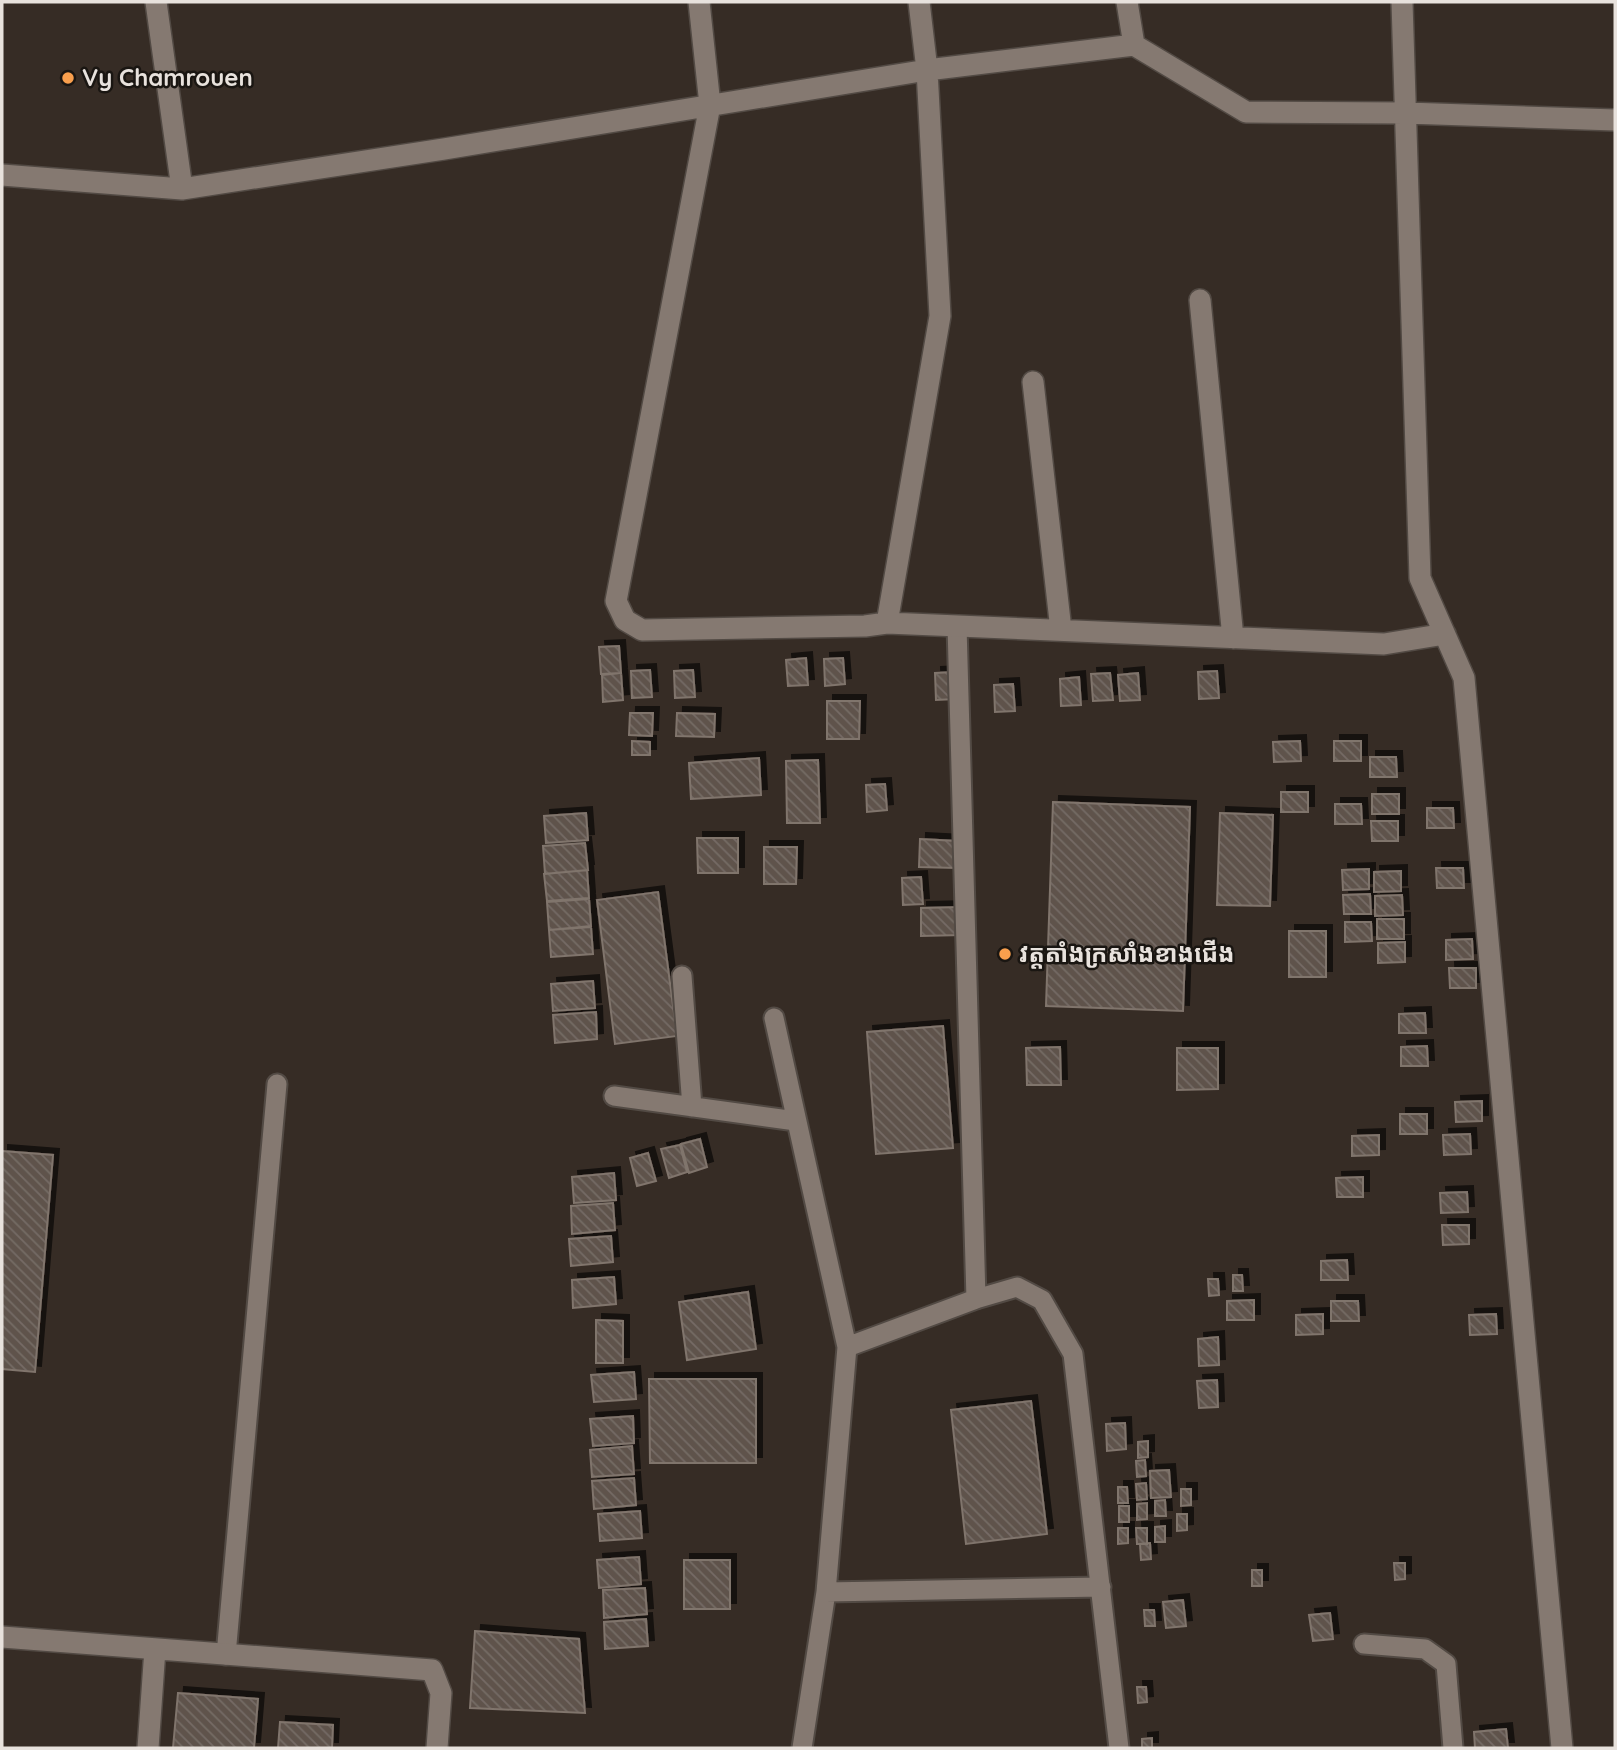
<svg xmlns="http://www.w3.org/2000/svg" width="1617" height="1750" font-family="Quicksand,'Noto Sans Khmer',sans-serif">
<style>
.building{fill:url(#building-back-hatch);stroke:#80746c;stroke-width:2;filter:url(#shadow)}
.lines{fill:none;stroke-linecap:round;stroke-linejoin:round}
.lane-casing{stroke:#524a44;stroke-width:23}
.street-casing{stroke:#524a44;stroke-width:24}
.lane{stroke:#857971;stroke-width:19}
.street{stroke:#857971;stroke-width:21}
.poi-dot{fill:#f99f4d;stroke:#1a1612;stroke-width:2.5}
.labels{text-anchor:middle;stroke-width:5;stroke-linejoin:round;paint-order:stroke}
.poi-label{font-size:24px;font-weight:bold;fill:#e8e2dd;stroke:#1a1612;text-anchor:start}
</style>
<defs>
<pattern id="building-back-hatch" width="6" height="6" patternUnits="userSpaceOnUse" patternTransform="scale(1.75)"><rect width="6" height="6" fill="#5e534c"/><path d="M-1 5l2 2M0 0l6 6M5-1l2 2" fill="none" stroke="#756b65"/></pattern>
<filter id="shadow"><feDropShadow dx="6" dy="-6" stdDeviation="0" flood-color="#0009"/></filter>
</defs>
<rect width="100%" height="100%" fill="#362c25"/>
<path class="building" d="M 619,646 L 621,673 L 601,674 L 599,647 Z
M 806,658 L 808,685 L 788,686 L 786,660 Z
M 843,658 L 845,684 L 825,686 L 824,659 Z
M 650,670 L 652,697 L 632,698 L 631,671 Z
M 693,670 L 695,697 L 675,698 L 674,671 Z
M 1217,671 L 1219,698 L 1199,699 L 1198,672 Z
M 954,672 L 956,699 L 936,700 L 935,673 Z
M 621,673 L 623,700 L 603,702 L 602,675 Z
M 1110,673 L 1113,700 L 1093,701 L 1091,674 Z
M 1138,673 L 1140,700 L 1120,701 L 1118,675 Z
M 1079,677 L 1081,705 L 1061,706 L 1060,679 Z
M 1013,684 L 1015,711 L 995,712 L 994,685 Z
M 827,701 L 860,701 L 859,739 L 827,739 Z
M 630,713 L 653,713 L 652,736 L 629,735 Z
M 677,713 L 715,714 L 714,737 L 676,736 Z
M 632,741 L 650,742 L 650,755 L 632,755 Z
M 1300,741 L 1301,761 L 1274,762 L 1273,742 Z
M 1334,741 L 1361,741 L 1361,761 L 1334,761 Z
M 1370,757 L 1396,757 L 1397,777 L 1370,777 Z
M 759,758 L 761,795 L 691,799 L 689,763 Z
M 818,760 L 820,823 L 787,823 L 786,761 Z
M 885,784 L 887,810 L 867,812 L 866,785 Z
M 1281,792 L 1308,792 L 1308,812 L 1281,812 Z
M 1372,794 L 1399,794 L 1399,814 L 1372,814 Z
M 1053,802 L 1190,807 L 1183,1011 L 1046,1006 Z
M 1335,804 L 1361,804 L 1362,824 L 1335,824 Z
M 1427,808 L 1453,808 L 1454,828 L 1427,828 Z
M 586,813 L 588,840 L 546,843 L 544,816 Z
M 1220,813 L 1273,815 L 1270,906 L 1217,905 Z
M 1371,821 L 1398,821 L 1398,841 L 1372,841 Z
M 697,838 L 738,838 L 738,873 L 698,873 Z
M 920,839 L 957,841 L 956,868 L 919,867 Z
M 585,843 L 588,870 L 545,874 L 543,846 Z
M 764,847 L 797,847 L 796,884 L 764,884 Z
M 1436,868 L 1463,868 L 1464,888 L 1437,888 Z
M 1369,869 L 1369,889 L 1343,890 L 1342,870 Z
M 587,870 L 589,898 L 547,901 L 544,874 Z
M 1401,871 L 1401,891 L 1374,892 L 1374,872 Z
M 921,877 L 923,904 L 903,905 L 902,878 Z
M 658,892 L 677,1036 L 615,1044 L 597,900 Z
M 1370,894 L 1371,914 L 1344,914 L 1343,895 Z
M 1402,895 L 1403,915 L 1375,916 L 1375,896 Z
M 589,899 L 591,926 L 549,930 L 547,902 Z
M 962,907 L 962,935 L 921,936 L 921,908 Z
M 1377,919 L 1404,919 L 1404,939 L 1377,939 Z
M 1345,922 L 1371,922 L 1372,941 L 1345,942 Z
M 591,927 L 593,954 L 551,957 L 549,930 Z
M 1289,931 L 1326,931 L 1326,977 L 1289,977 Z
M 1472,939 L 1473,959 L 1446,960 L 1446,940 Z
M 1405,942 L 1405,962 L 1378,963 L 1378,943 Z
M 1449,968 L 1476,968 L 1476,988 L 1450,988 Z
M 593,981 L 595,1008 L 553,1011 L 551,984 Z
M 596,1012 L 597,1039 L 555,1043 L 553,1015 Z
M 1425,1013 L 1426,1033 L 1399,1033 L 1399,1014 Z
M 943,1026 L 953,1148 L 876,1154 L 867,1032 Z
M 1427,1046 L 1428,1066 L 1401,1066 L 1401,1047 Z
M 1060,1047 L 1061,1085 L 1027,1085 L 1026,1048 Z
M 1177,1048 L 1218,1048 L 1218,1089 L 1177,1090 Z
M 1482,1101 L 1482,1121 L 1456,1122 L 1455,1102 Z
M 1400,1114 L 1427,1114 L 1427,1134 L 1400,1134 Z
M 1470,1134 L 1471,1154 L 1444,1155 L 1443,1135 Z
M 1379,1135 L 1379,1155 L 1352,1156 L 1352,1136 Z
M 700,1139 L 707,1167 L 689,1173 L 681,1144 Z
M 680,1145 L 687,1172 L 669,1178 L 661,1149 Z
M 2,1151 L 53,1155 L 35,1372 L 2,1369 Z
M 648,1153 L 656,1181 L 637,1186 L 630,1158 Z
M 614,1173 L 616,1200 L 574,1203 L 572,1177 Z
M 1363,1177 L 1363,1197 L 1337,1197 L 1336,1178 Z
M 1467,1192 L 1468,1212 L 1441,1213 L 1440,1193 Z
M 613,1203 L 615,1230 L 572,1234 L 571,1206 Z
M 1442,1225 L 1469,1225 L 1469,1244 L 1443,1245 Z
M 611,1236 L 613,1262 L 571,1266 L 569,1239 Z
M 1347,1260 L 1348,1280 L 1321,1280 L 1321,1261 Z
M 1233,1275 L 1242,1275 L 1243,1291 L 1233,1291 Z
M 614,1277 L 616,1304 L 573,1308 L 572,1280 Z
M 1208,1279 L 1218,1279 L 1219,1295 L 1209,1296 Z
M 748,1292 L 756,1349 L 687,1360 L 679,1302 Z
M 1254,1300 L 1254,1320 L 1227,1320 L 1227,1301 Z
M 1331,1301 L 1358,1301 L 1359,1321 L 1331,1321 Z
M 1323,1314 L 1323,1334 L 1296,1335 L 1296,1315 Z
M 1496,1314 L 1497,1334 L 1470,1335 L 1469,1315 Z
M 596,1320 L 623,1321 L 623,1363 L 596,1363 Z
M 1218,1337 L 1219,1365 L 1199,1366 L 1198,1339 Z
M 634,1372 L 636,1399 L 594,1402 L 591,1375 Z
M 649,1379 L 756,1379 L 756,1463 L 650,1463 Z
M 1217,1380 L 1218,1407 L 1199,1408 L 1197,1381 Z
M 1031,1401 L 1047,1534 L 966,1544 L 951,1410 Z
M 633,1416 L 634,1443 L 593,1446 L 590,1419 Z
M 1125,1423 L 1126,1449 L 1107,1451 L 1106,1424 Z
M 1148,1441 L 1148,1457 L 1138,1458 L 1138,1442 Z
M 632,1446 L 634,1474 L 592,1477 L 590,1450 Z
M 1145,1460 L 1146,1476 L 1137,1477 L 1136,1461 Z
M 1169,1470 L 1171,1497 L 1151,1498 L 1150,1471 Z
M 634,1478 L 636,1505 L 594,1509 L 592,1481 Z
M 1146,1483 L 1147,1499 L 1137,1500 L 1136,1484 Z
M 1118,1487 L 1127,1487 L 1128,1503 L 1118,1503 Z
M 1181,1489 L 1191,1489 L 1191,1505 L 1181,1506 Z
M 1165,1500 L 1166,1516 L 1155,1516 L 1155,1501 Z
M 1147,1503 L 1147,1519 L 1137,1520 L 1137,1504 Z
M 1119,1506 L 1129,1506 L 1129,1522 L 1119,1522 Z
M 640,1511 L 642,1538 L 600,1541 L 598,1514 Z
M 1177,1514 L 1187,1514 L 1187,1530 L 1177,1531 Z
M 1165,1526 L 1165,1542 L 1155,1542 L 1155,1527 Z
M 1118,1528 L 1128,1528 L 1128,1543 L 1118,1544 Z
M 1136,1528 L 1147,1528 L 1147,1544 L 1137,1544 Z
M 1150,1543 L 1151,1559 L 1141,1560 L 1140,1544 Z
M 639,1557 L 641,1584 L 599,1588 L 597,1560 Z
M 684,1560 L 730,1560 L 730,1609 L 684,1609 Z
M 1394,1563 L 1405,1563 L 1405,1579 L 1395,1580 Z
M 1252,1570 L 1262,1570 L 1262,1586 L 1252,1586 Z
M 645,1588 L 647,1614 L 604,1618 L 603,1590 Z
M 1183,1600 L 1186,1626 L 1166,1628 L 1163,1602 Z
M 1144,1610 L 1154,1610 L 1155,1626 L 1145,1626 Z
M 1330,1613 L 1333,1639 L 1313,1641 L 1309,1615 Z
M 646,1619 L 648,1646 L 605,1649 L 604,1622 Z
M 475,1631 L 579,1639 L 585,1713 L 470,1708 Z
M 1137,1687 L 1146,1687 L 1147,1702 L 1138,1703 Z
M 178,1693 L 258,1699 L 254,1748 L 173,1748 Z
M 280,1722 L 333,1725 L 332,1748 L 278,1748 Z
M 1506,1729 L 1508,1748 L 1475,1748 L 1474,1732 Z
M 1152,1738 L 1152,1748 L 1142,1748 L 1142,1739 Z"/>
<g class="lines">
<defs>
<path id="lane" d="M 957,626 L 976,1299
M 682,976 L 692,1107
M 774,1018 L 847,1347 L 826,1592 L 802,1748
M 614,1096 L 796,1121
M 847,1347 L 976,1299 L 1017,1287 L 1042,1300 L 1073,1354 L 1119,1748
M 826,1592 L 1101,1587
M 1364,1644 L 1425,1649 L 1446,1664 L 1453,1748
M 226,1655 L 277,1084"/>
<path id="street" d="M 156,2 L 182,189
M 699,2 L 710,105 L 616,601 L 625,620 L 642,630 L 865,626 L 887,623 L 940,316 L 927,70 L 919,2
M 1127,2 L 1134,45
M 1402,2 L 1420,578 L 1464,678 L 1562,1748
M 2,175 L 182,189 L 444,149 L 927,70 L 1134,45 L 1246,112 L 1406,113 L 1615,120
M 1200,300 L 1233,638
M 1033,382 L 1061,630
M 887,623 L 1384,644 L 1445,634
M 2,1637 L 432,1670 L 441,1693 L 437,1748
M 148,1748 L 155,1649"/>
</defs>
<use href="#lane" class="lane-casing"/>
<use href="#street" class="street-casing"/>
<use href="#lane" class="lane"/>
<use href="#street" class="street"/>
</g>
<g class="poi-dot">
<circle cx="68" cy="78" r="7"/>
<circle cx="1005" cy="954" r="7"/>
</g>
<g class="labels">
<g class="poi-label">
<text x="82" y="86">Vy Chamrouen</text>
<text x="1019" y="962">វត្តតាំងក្រសាំងខាងជើង</text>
</g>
</g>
<rect width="1617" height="1750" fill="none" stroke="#e8e2dd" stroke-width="7"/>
</svg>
